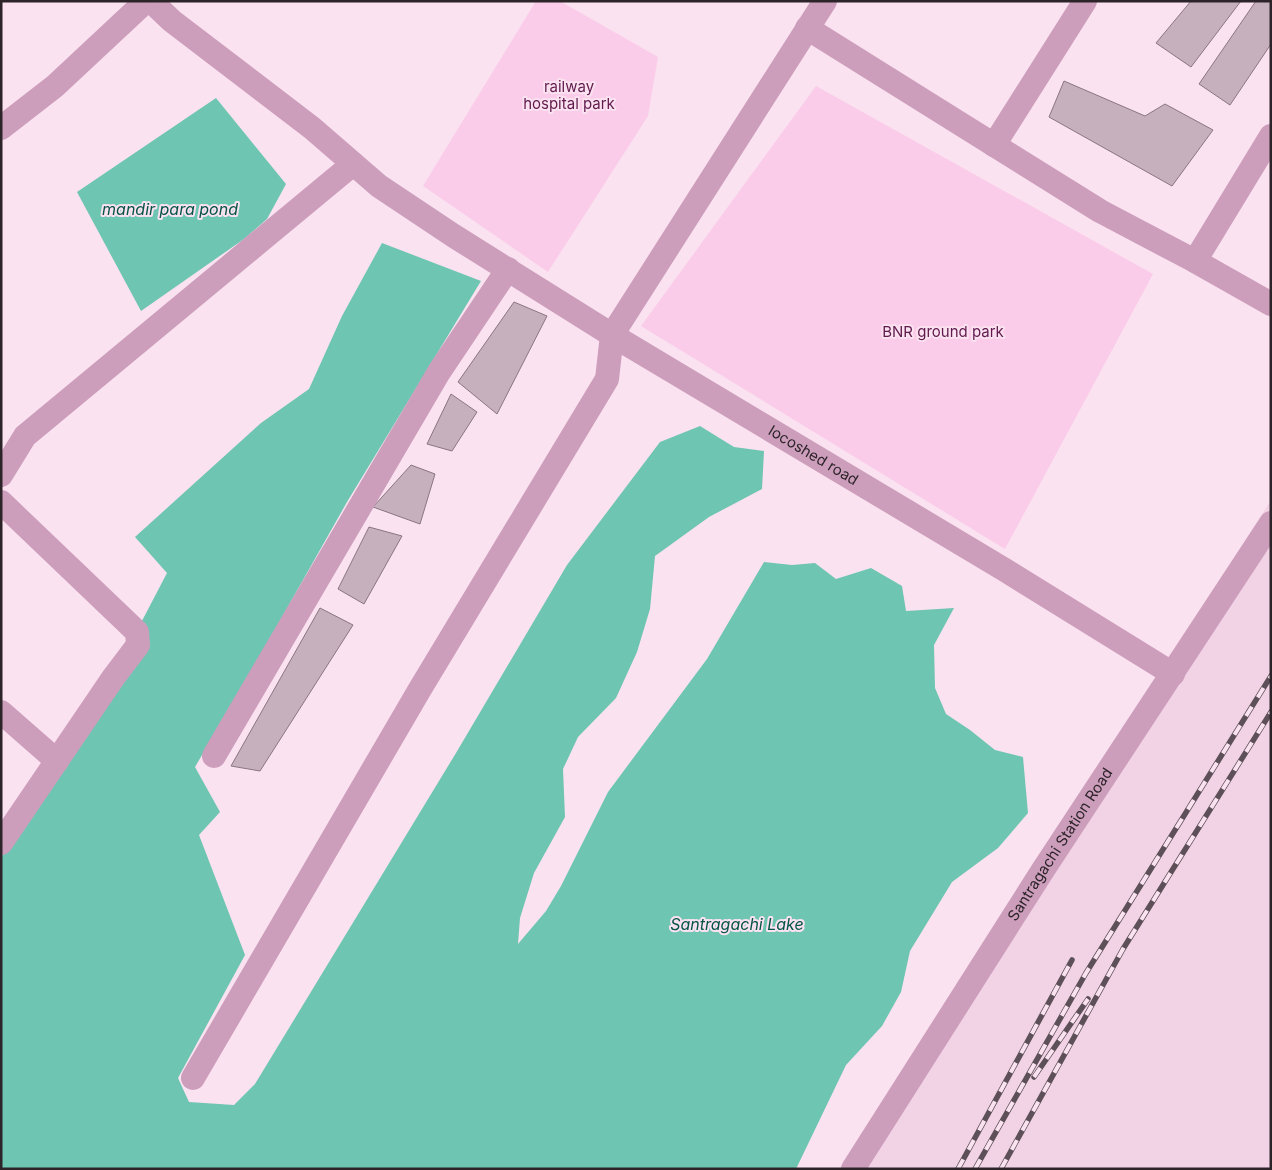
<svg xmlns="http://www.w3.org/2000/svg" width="1272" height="1170" font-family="Inter,sans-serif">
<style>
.built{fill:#f2d3e6}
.green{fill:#facce9}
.water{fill:#6ec5b2}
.building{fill:#c6b0bd;stroke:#8b7582}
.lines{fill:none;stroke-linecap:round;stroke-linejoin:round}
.minor{stroke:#cd9ebb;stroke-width:24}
.rail-casing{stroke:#5d5058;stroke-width:5.5}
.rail{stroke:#fae2f0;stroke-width:4;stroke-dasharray:11;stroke-linecap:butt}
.labels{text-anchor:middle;stroke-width:4;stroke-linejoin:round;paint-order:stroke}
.park-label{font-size:15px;fill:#611a4d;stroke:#fae2f0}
.street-label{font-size:15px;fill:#2d242a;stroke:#fae2f0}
.water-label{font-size:16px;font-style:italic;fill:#055347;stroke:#fae2f0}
</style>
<rect width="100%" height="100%" fill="#fae2f0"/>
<path class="built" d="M 1271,500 L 1271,1169 L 842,1169 Z"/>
<path class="green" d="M 536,1 L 560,1 L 658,57 L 648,116 L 548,272 L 423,186 Z
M 816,86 L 1153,274 L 1005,549 L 641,326 Z"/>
<path class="water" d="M 216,98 L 286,184 L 267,219 L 244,239 L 141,311 L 77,192 Z
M 382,243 L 481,281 L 347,502 L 263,651 L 195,767 L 220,812 L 199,835 L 245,955 L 178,1078 L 189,1102 L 234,1105 L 255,1084 L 456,753 L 567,565 L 660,442 L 700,426 L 734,447 L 764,451 L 762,489 L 709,517 L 655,556 L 650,609 L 637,652 L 616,698 L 578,737 L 563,769 L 565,817 L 534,873 L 520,918 L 518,944 L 546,911 L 561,886 L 608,792 L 707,659 L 764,562 L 792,565 L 815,563 L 836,579 L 871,568 L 902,586 L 906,611 L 954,608 L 934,645 L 935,688 L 946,714 L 970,730 L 995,750 L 1023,757 L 1028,813 L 998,848 L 952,882 L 910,951 L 901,992 L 882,1026 L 846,1065 L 796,1169 L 1,1169 L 1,858 L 20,826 L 85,730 L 167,573 L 135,537 L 261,423 L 309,389 L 342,316 Z"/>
<path class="building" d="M 1191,1 L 1241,1 L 1191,67 L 1156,43 Z
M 1256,1 L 1271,1 L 1271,44 L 1230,105 L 1199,84 Z
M 1064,81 L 1145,116 L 1165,104 L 1213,130 L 1172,186 L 1049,117 Z
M 514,302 L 547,316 L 497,414 L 458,382 Z
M 451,394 L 477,412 L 452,451 L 427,444 Z
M 411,465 L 435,474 L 420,524 L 373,507 Z
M 369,527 L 402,536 L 364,604 L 338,589 Z
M 320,608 L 353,625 L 260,771 L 231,766 Z"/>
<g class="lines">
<g class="minor">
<path id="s1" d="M 151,1 L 172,21 L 312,128 L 379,186 L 454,236 L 612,335 L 1005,570 L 1173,674"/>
<path d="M 807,28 L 1100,211 L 1195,261 L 1271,304"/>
<path d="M 1,128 L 55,86 L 146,1"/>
<path d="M 994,145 L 1085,1"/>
<path d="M 1195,261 L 1271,136"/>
<path d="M 1,475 L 25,436 L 353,164"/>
<path d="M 1,502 L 137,632 L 138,645 L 113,678 L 1,843"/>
<path d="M 1,712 L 57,761"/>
<path d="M 214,756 L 439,372 L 508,269"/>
<path d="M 193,1078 L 420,689 L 607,379 L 612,335 L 825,1"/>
<path id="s2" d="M 853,1169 L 1043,870 L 1271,523"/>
</g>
<defs>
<path id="rail" d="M 1034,1077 L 1088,999
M 958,1169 L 1072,960
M 975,1169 L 1086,973 L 1271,676
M 1001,1169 L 1123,949 L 1271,712"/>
</defs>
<use href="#rail" class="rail-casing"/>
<use href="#rail" class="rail"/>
</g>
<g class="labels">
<g class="park-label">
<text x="569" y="92">railway<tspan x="569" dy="17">hospital park</tspan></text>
<text x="943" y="337">BNR ground park</text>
</g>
<g class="street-label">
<text dy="5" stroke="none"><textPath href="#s1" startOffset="805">locoshed road</textPath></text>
<text dy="5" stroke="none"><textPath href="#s2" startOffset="385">Santragachi Station Road</textPath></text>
</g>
<g class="water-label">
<text x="170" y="215">mandir para pond</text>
<text x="737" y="930">Santragachi Lake</text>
</g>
</g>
<rect width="1272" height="1170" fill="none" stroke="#2d242a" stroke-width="5"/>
</svg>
